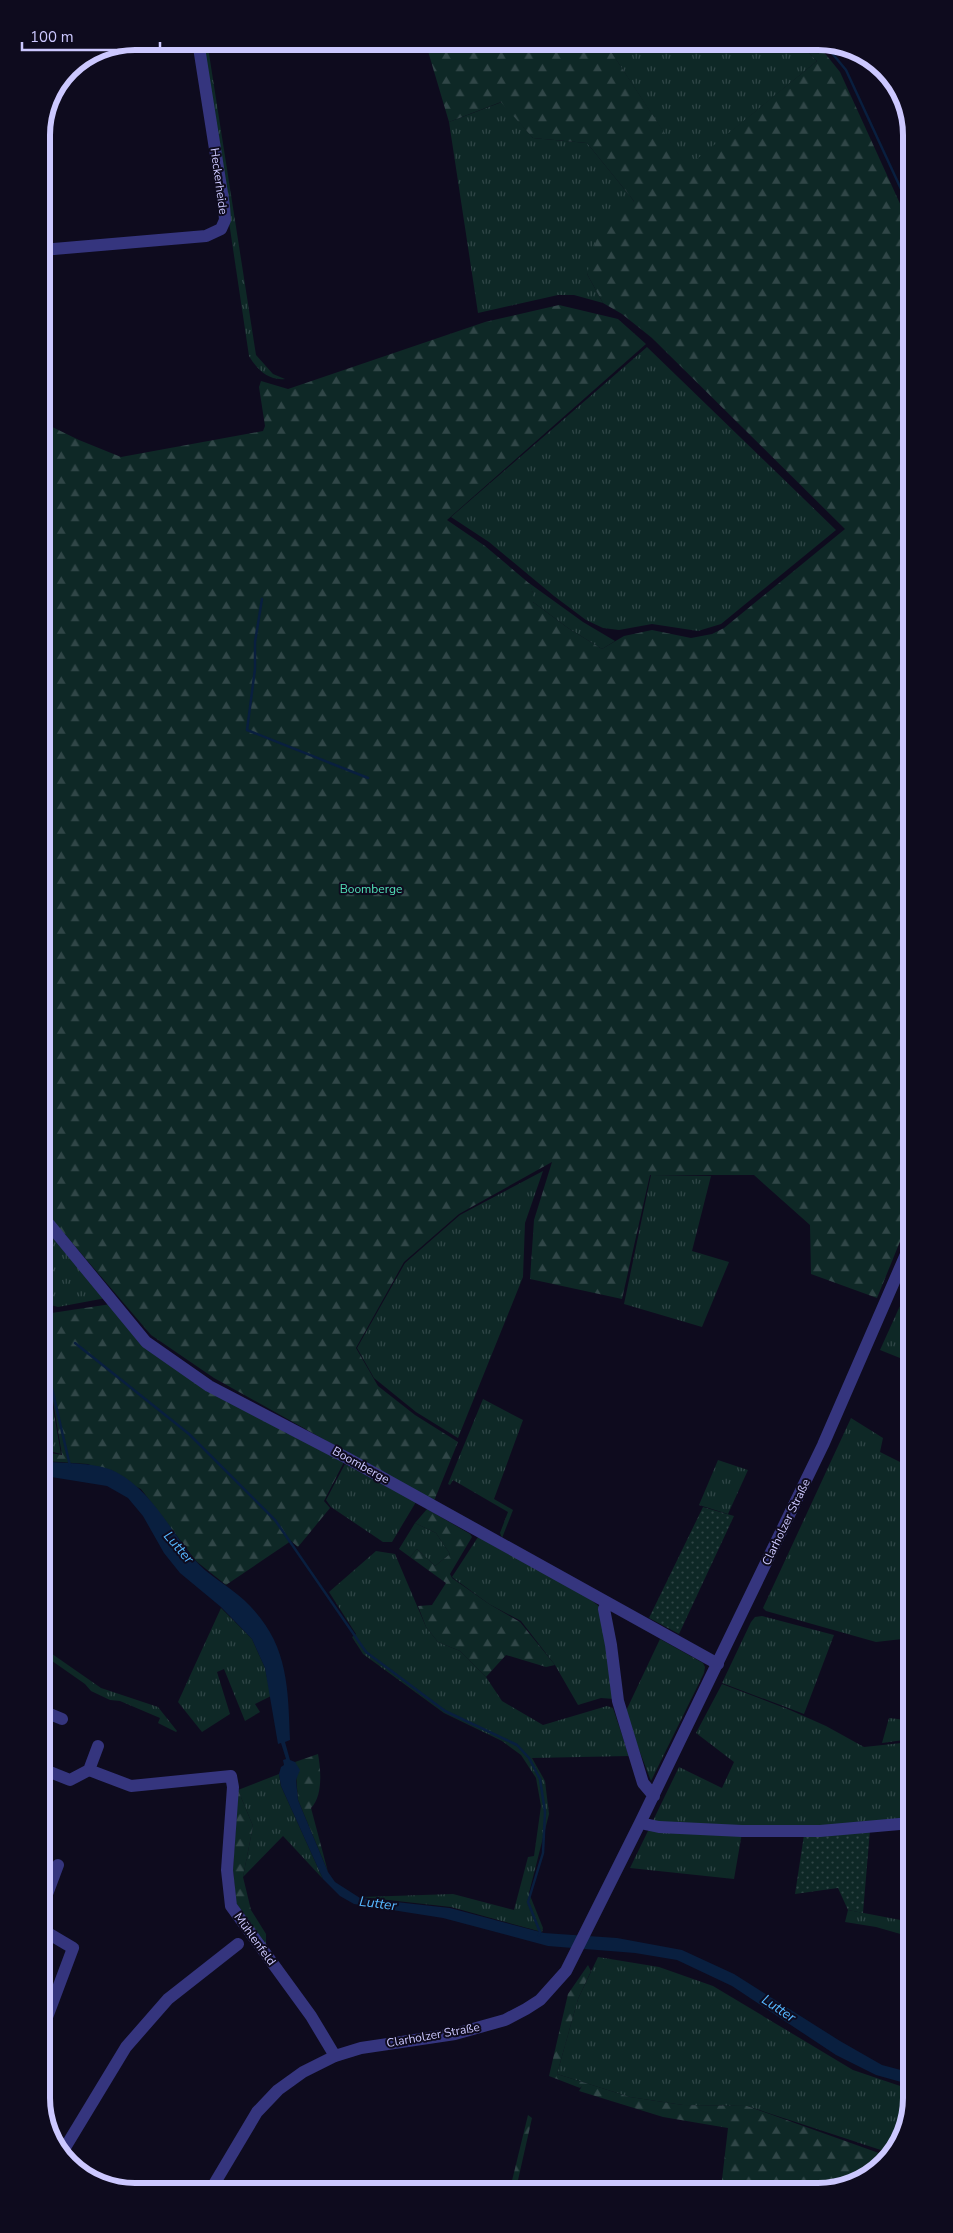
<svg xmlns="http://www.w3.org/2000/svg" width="953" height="2233" font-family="'Nunito Sans',sans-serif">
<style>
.grass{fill:url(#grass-tufts)}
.forest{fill:url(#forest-firs)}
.park{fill:url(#park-dots)}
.water{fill:#091f3f}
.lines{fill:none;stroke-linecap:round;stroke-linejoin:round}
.stream{stroke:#091f3f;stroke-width:2.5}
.minor{stroke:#35357e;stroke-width:12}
.labels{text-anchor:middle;stroke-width:4;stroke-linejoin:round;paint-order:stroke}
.street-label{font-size:12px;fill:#ccc8ff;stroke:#0e0b1e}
.park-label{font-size:12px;fill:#52e1b8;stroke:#0e0b1e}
.water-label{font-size:14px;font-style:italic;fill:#56b7ff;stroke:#0e0b1e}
.rim{fill:none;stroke:#ccc8ff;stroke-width:6}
</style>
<defs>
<pattern id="grass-tufts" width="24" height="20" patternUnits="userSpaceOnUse" patternTransform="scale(1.25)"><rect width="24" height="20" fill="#0e2826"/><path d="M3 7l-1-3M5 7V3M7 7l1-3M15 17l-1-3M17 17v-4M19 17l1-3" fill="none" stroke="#304647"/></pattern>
<pattern id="forest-firs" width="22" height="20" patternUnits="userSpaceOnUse" patternTransform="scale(1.25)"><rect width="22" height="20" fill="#0e2826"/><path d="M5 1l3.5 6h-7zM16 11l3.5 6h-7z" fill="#304647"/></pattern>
<pattern id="park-dots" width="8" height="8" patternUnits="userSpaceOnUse" patternTransform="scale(1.25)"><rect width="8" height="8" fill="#0e2826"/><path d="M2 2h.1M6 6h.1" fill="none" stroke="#304647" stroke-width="1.8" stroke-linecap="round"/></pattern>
</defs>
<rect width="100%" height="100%" fill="#0e0b1e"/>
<path class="grass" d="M 202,41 L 207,41 L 256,355 L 273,374 L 285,379 C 269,381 257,370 249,356 Z
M 604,41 L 797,41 L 817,61 L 687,168 Z
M 502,102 L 533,138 L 587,143 L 634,201 L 587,274 L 603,303 L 574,295 L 558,295 L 478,313 L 449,122 Z
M 647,347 L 836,530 L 721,624 L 698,631 L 652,624 L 619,630 L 603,628 L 586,620 L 554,596 L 489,542 L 451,517 Z
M 529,583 L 583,622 L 615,641 L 602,649 L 568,628 L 533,602 L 533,593 Z
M 543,1171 L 525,1223 L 523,1277 L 458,1438 L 416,1412 L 374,1378 L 357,1348 L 405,1263 L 460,1215 Z
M 651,1175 L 711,1176 L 692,1251 L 729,1262 L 702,1327 L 624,1304 Z
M 44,1228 L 106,1298 L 58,1307 L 44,1303 Z
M 899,1308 L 910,1316 L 910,1362 L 880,1350 Z
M 44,1383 L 49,1385 L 61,1454 L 45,1450 Z
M 483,1399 L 523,1420 L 494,1499 L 513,1510 L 502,1538 L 500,1533 L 508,1512 L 453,1480 L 450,1485 L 448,1484 Z
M 851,1418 L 883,1438 L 880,1452 L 910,1467 L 911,1638 L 876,1642 L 766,1611 L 763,1608 Z
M 718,1460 L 748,1470 L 728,1514 L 699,1505 Z
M 345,1464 L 416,1502 L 392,1542 L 383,1542 L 331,1507 L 326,1500 Z
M 415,1523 L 436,1533 L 450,1554 L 435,1566 L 417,1549 L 410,1557 L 399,1549 Z
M 478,1537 L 590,1599 L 601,1608 L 614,1699 L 601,1698 L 578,1705 L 555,1665 L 521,1621 L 489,1604 L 452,1577 Z
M 376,1551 L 395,1554 L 426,1627 L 438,1642 L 460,1651 L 486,1677 L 502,1701 L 543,1725 L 607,1706 L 613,1708 L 629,1756 L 532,1758 L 545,1781 L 549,1814 L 529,1893 L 543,1928 L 542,1932 L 451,1907 L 361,1897 L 453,1894 L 514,1910 L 528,1857 L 534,1856 L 541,1806 L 536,1778 L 521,1755 L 502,1741 L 444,1713 L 363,1654 L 352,1637 L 356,1634 L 329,1592 Z
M 221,1608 L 252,1639 L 265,1668 L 271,1696 L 255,1704 L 260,1712 L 245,1721 L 224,1669 L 217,1672 L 230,1714 L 202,1732 L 178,1702 Z
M 762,1616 L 834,1635 L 804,1714 L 722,1683 L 751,1622 L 755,1617 Z
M 660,1639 L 703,1663 L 705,1667 L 704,1673 L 651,1781 L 625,1713 Z
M 45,1649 L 101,1688 L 158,1707 L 177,1731 L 176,1732 L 158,1723 L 160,1718 L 120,1701 L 110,1700 L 91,1691 L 85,1684 L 45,1656 Z
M 722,1684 L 790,1710 L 826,1726 L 864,1747 L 911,1742 L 911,1818 L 820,1827 L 743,1827 L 734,1879 L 630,1868 L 679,1767 L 722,1788 L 734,1762 L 696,1733 Z
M 911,1709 L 911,1739 L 882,1743 L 889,1718 L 906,1720 Z
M 279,1774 L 281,1786 L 323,1879 L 283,1836 L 243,1877 L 253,1826 L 238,1790 Z
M 848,1910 L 911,1922 L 911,1937 L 876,1927 L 845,1922 Z
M 598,1957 L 659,1967 L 713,1986 L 853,2070 L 912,2090 L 912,2098 L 893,2154 L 747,2106 L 683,2105 L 630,2097 L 557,2074 L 578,1999 Z"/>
<path class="forest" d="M 425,41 L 604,41 L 687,167 L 817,61 L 797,41 L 815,41 L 840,72 L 907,219 L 910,1217 L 877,1298 L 811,1274 L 810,1225 L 754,1175 L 650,1175 L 622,1299 L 530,1279 L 534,1220 L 552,1162 L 459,1214 L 404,1262 L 356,1348 L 378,1386 L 415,1415 L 458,1442 L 434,1501 L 214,1378 L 151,1335 L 44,1210 L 42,422 L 79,440 L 121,457 L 263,431 L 265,426 L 259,387 L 261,381 L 288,389 L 485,322 L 559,305 L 618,319 L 646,344 L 447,520 L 485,546 L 530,584 L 533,593 L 533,602 L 568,628 L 602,649 L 624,636 L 652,630 L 691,638 L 712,634 L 724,628 L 845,529 L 652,338 L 622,314 L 603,303 L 587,274 L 598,232 L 634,201 L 587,143 L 533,138 L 501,102 L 449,122 Z
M 910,1290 L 910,1316 L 899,1308 Z
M 111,1304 L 143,1345 L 344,1462 L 324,1501 L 330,1508 L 298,1547 L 291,1541 L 226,1585 L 196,1561 L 141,1489 L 88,1464 L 45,1461 L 45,1452 L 62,1455 L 50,1383 L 44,1381 L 45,1314 Z
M 427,1509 L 470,1534 L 472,1537 L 450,1574 L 452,1578 L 489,1604 L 520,1622 L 555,1665 L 546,1667 L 506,1655 L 486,1677 L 460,1651 L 438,1642 L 426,1627 L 418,1606 L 432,1605 L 446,1583 L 410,1557 L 417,1549 L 435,1566 L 450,1554 L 436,1533 L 415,1523 Z
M 318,1754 C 321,1770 323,1796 311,1808 L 328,1872 L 298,1800 L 295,1762 Z
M 238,1790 L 253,1826 L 243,1877 L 251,1910 L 266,1934 L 266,1945 L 236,1903 L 233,1869 Z
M 588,1965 L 591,1971 L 578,1999 L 557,2074 L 630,2097 L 683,2105 L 747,2106 L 890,2157 L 848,2187 L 721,2188 L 728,2128 L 663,2117 L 579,2091 L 582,2086 L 580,2088 L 549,2076 L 568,1994 Z
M 528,2115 L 532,2118 L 516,2189 L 510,2189 Z"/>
<path class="park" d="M 703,1507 L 734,1516 L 679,1634 L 649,1618 Z
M 870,1830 L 863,1913 L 848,1910 L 838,1888 L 795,1894 L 804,1835 Z"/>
<path class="water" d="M 45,1461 C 68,1465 94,1461 116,1472 C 151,1490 170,1530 194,1559 C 207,1575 229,1586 244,1600 C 288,1641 288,1684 290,1740 L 285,1742 L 290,1760 L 295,1762 L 300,1770 L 296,1780 L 298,1800 L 328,1872 L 335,1882 L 360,1898 L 450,1908 L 544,1933 L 617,1938 L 682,1950 L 734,1974 L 840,2041 L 882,2065 L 912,2073 L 912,2085 L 876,2075 L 836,2055 L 732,1986 L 677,1960 L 635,1953 L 548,1946 L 443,1918 L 354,1904 L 340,1896 L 323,1879 L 281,1786 L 279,1774 L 281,1767 L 284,1765 L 283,1760 L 286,1759 L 281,1743 L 278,1744 L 265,1668 L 252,1639 L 221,1607 L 180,1573 L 164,1553 L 143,1516 L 128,1498 L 107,1486 L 45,1476 Z"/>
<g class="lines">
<path class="stream" d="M 822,41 L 846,70 L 907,202
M 262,599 L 255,642 L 255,669 L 247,730 L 368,778
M 75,1343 L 189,1434 L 275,1520 L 366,1652 L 445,1711 L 517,1745 L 529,1758 L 540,1779 L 545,1812 L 543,1853 L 528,1902 L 540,1932 L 539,1935
M 44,1374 L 50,1380 L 70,1466"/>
<path class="minor" d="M 42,250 L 206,236 L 221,229 L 225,220 L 224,206 L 198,41
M 44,1218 L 146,1342 L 209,1386 L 347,1458 L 718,1664
M 607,1603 L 604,1609 L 611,1645 L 618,1701 L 643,1783 L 654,1796
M 45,1712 L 62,1719
M 45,1770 L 70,1780 L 89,1770 L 131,1786 L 231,1776 L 233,1787 L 227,1870 L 231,1906 L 311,2016 L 335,2056
M 89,1770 L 98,1746
M 640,1823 L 659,1827 L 742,1831 L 820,1831 L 911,1823
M 46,1897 L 58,1865
M 46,1932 L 73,1948 L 46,2020
M 63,2151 L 126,2047 L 168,1999 L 238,1944
M 210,2191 L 257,2112 L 278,2090 L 303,2072 L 335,2056 L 361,2048 L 455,2034 L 505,2020 L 526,2009 L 540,2000 L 566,1971 L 640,1823 L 823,1445 L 910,1245"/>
</g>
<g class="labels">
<g class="street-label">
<text transform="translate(219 181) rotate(82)" y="4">Heckerheide</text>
<text transform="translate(361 1465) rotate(29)" y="4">Boomberge</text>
<text transform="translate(786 1522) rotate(-64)" y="4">Clarholzer Straße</text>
<text transform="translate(255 1939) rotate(54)" y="4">Mühlenfeld</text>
<text transform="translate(433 2035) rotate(-10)" y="4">Clarholzer Straße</text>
</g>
<g class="park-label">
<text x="371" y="893">Boomberge</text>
</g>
<g class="water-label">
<text transform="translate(179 1547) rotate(49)" y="5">Lutter</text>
<text transform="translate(378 1903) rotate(7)" y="5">Lutter</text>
<text transform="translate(779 2008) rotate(34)" y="5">Lutter</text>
</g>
</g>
<path d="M0 0H953V2233H0ZM135 50H818A85 85 0 0 1 903 135V2098A85 85 0 0 1 818 2183H135A85 85 0 0 1 50 2098V135A85 85 0 0 1 135 50Z" fill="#0e0b1e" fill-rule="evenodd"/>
<path class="rim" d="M135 50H818A85 85 0 0 1 903 135V2098A85 85 0 0 1 818 2183H135A85 85 0 0 1 50 2098V135A85 85 0 0 1 135 50Z"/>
<path d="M22 42v8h138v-8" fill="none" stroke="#ccc8ff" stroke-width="2.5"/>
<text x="30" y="42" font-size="15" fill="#ccc8ff" stroke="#0e0b1e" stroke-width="4" paint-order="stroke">100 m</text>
</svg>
